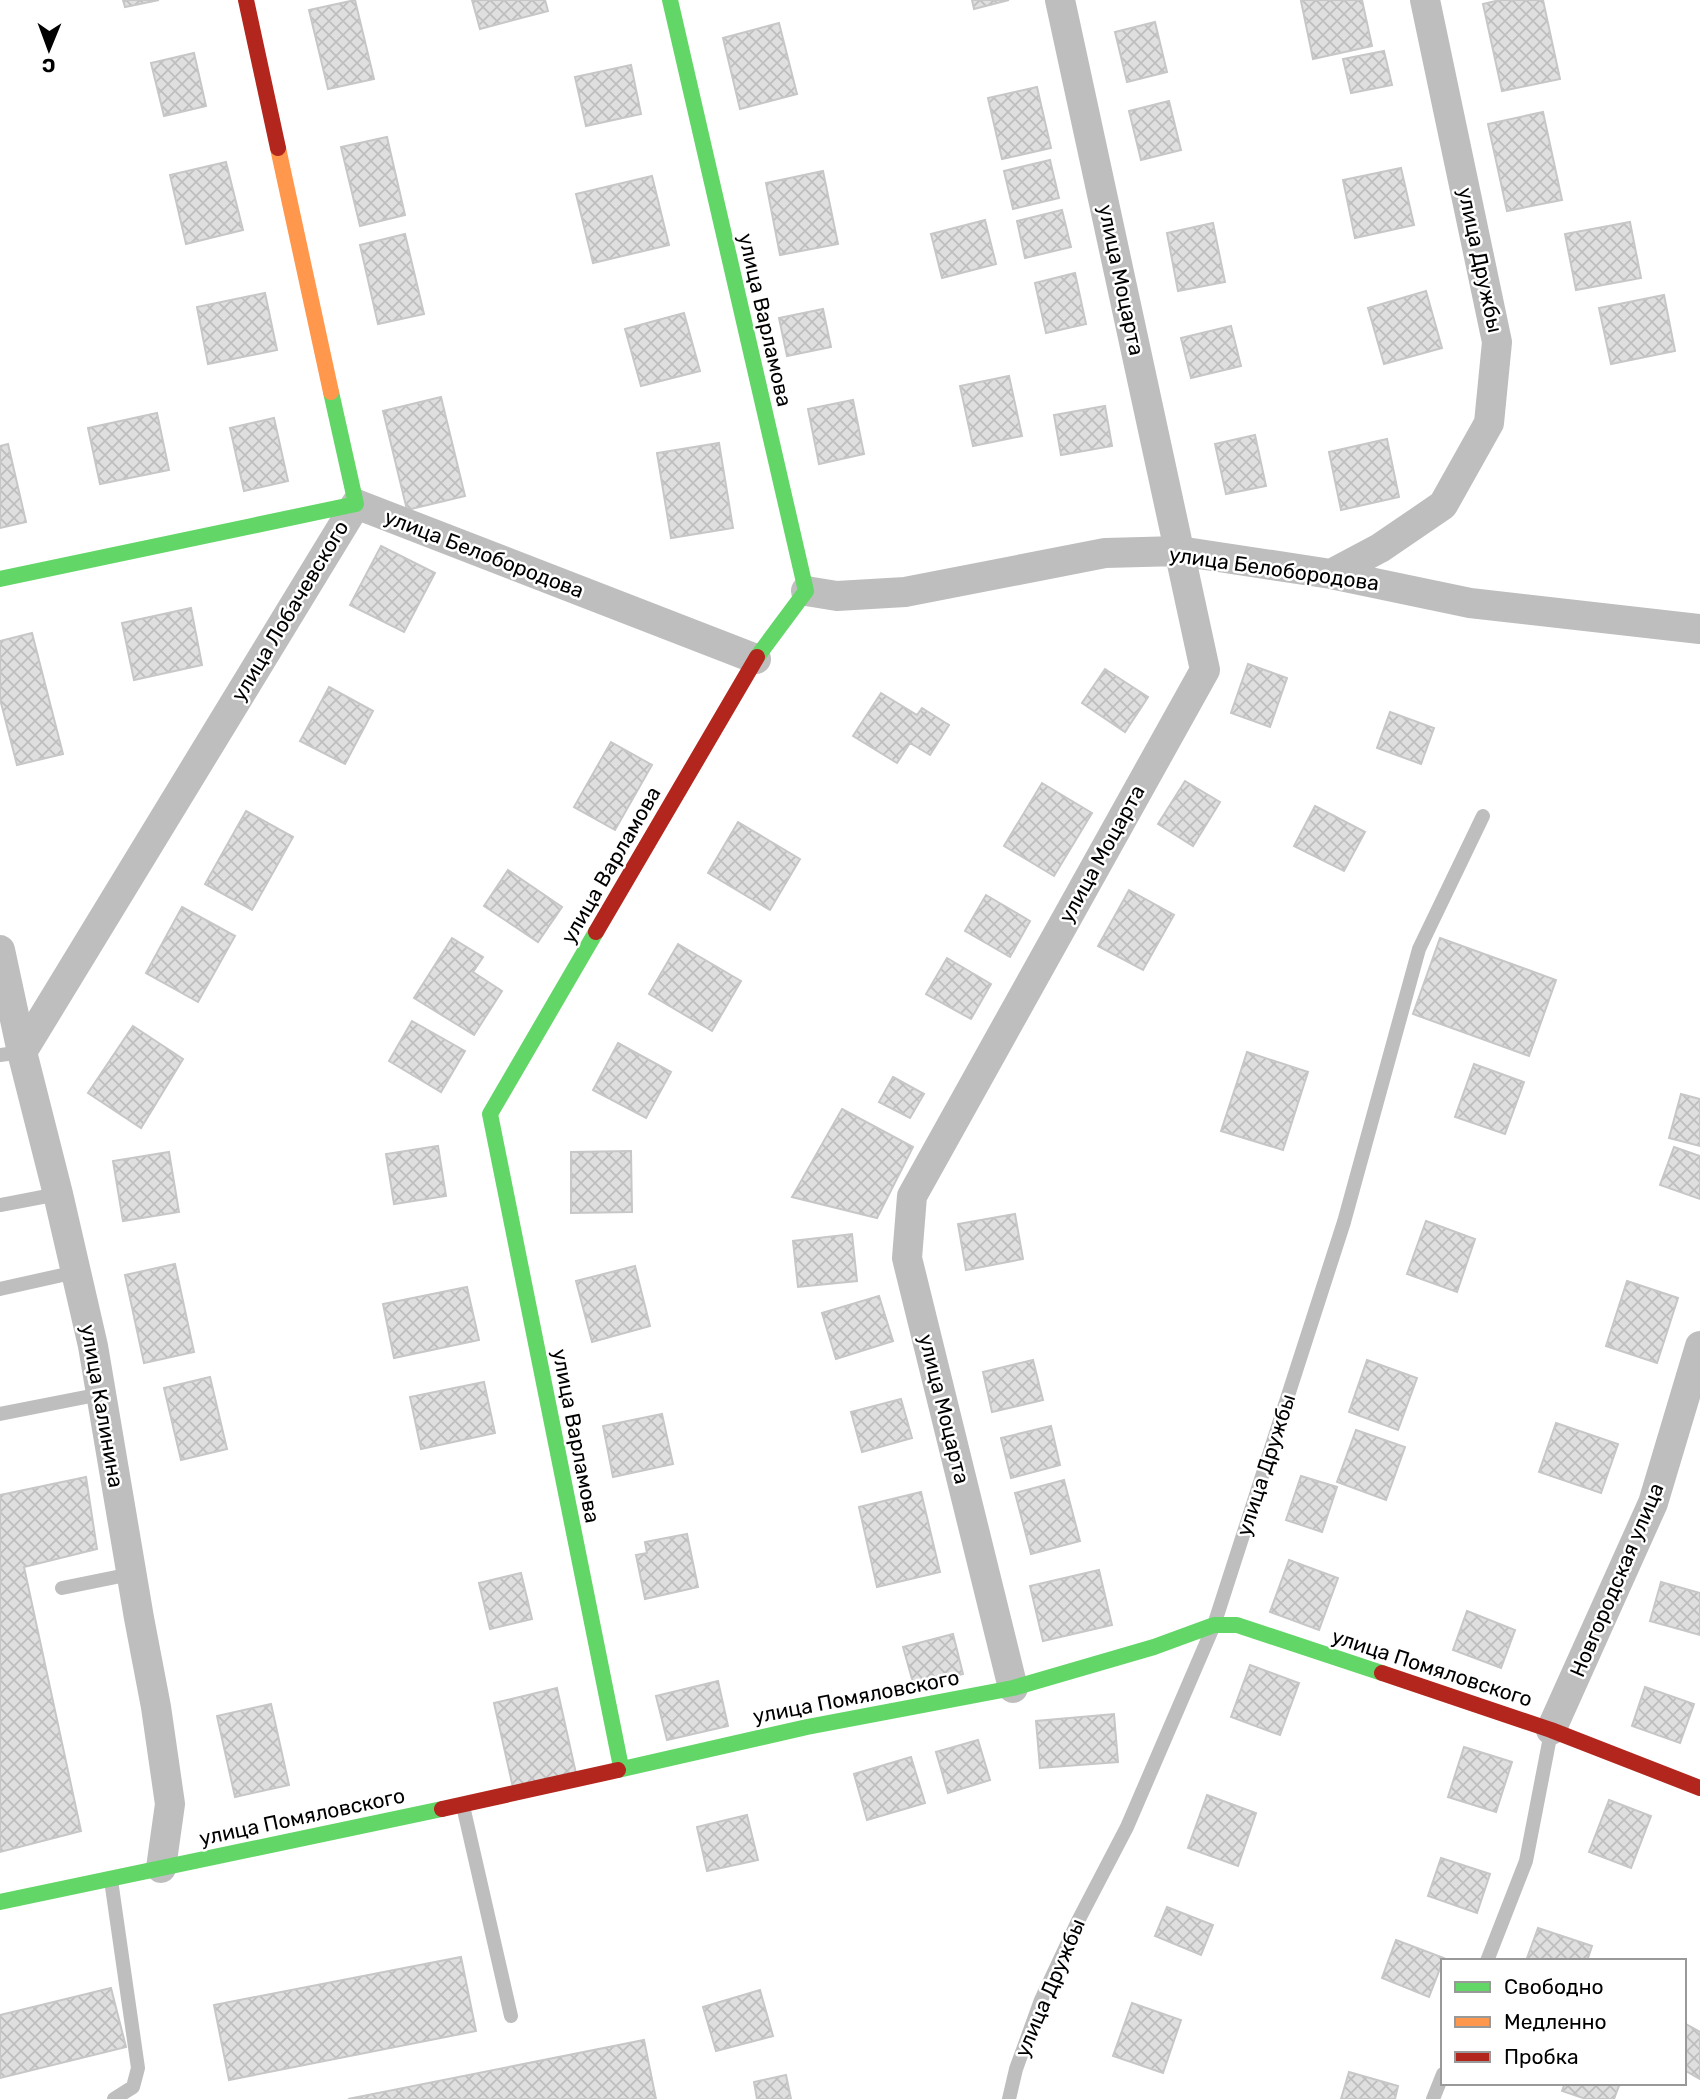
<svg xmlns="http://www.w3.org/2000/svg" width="1700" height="2099" font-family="Rubik,sans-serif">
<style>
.building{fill:url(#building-cross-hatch);stroke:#c7c7c7;stroke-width:2}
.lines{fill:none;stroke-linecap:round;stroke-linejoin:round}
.lane{stroke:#bebebe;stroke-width:14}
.street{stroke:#bebebe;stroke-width:30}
.fast{stroke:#63d668;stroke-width:16}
.slow{stroke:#ff974d;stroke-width:16}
.jam{stroke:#b3261e;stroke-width:16}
.labels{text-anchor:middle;stroke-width:5;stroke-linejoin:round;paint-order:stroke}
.street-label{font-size:21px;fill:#000;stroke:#fff}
</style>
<defs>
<pattern id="building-cross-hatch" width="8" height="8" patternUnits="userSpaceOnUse" patternTransform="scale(1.75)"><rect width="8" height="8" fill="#dfdfdf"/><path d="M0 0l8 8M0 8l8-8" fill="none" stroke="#bebebe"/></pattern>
</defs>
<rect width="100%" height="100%" fill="#fff"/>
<path class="building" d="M 123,0 L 159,0 L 125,7 Z
M 355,0 L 374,79 L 328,89 L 309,10 Z
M 472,0 L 545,0 L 548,11 L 480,29 Z
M 972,0 L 1009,0 L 974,9 Z
M 1306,0 L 1362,0 L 1372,46 L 1313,59 L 1301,1 Z
M 1500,0 L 1543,0 L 1560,79 L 1502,91 L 1483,4 Z
M 1155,22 L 1167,72 L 1127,82 L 1115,32 Z
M 779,23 L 797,94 L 740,109 L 723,38 Z
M 1384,51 L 1392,85 L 1351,93 L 1343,59 Z
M 194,53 L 206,106 L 164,116 L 151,63 Z
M 631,65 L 641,114 L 586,126 L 575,77 Z
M 1037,87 L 1051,148 L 1002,159 L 988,98 Z
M 1169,101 L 1181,150 L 1141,160 L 1129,111 Z
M 1543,112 L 1562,200 L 1507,211 L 1488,124 Z
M 387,137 L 405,215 L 360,226 L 341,147 Z
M 1050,160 L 1059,198 L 1013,209 L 1004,171 Z
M 226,162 L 243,230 L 186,244 L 170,175 Z
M 1401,168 L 1414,225 L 1355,238 L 1343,180 Z
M 823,171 L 838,244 L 780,255 L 766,183 Z
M 652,176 L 669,245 L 593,263 L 576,194 Z
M 1062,210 L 1071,247 L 1025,258 L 1017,221 Z
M 985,220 L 996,264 L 942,278 L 931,234 Z
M 1630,222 L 1641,278 L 1576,290 L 1565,234 Z
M 1213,223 L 1225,282 L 1178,291 L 1167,233 Z
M 405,234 L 424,314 L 378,324 L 360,245 Z
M 1075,273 L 1086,324 L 1046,333 L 1035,283 Z
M 1426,291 L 1442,348 L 1384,364 L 1368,308 Z
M 265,293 L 277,350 L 208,364 L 197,307 Z
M 1664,295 L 1675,351 L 1611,364 L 1599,308 Z
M 823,309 L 831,347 L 787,356 L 779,318 Z
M 684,313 L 700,371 L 641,386 L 625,329 Z
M 1231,326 L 1241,366 L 1191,378 L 1181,338 Z
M 1009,376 L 1022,436 L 973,446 L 960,386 Z
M 441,397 L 465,496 L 407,510 L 383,411 Z
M 853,400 L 864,454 L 819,464 L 808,409 Z
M 1105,406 L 1112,446 L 1061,455 L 1054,415 Z
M 157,413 L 169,470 L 100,484 L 88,428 Z
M 274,418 L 288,481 L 244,491 L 230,428 Z
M 1255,435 L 1266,486 L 1226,494 L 1215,444 Z
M 1387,439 L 1399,497 L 1341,510 L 1329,452 Z
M 719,443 L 733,528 L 671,538 L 657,453 Z
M 8,444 L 26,522 L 0,528 L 0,446 Z
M 381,546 L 435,573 L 404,632 L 350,605 Z
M 191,608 L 202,665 L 134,680 L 122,623 Z
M 32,633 L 63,754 L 17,765 L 0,699 L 0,641 Z
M 1248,664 L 1287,678 L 1270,727 L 1231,713 Z
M 1105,669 L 1148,697 L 1125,732 L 1082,703 Z
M 329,687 L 373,711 L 345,764 L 300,741 Z
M 881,693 L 917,715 L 922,708 L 949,725 L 930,755 L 910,743 L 897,763 L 853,736 Z
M 1390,712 L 1434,728 L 1421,764 L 1377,748 Z
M 611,742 L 652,765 L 615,830 L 574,807 Z
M 1185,781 L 1220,802 L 1193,846 L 1158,824 Z
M 1042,783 L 1092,813 L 1054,876 L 1004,846 Z
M 1315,806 L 1365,832 L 1344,871 L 1294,846 Z
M 246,811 L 293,837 L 252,910 L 205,884 Z
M 738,822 L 800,859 L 770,910 L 708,873 Z
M 508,870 L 562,907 L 538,942 L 484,906 Z
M 1129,890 L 1174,915 L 1143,970 L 1098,946 Z
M 986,895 L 1030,921 L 1010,957 L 965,931 Z
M 182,907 L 235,936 L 198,1002 L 146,973 Z
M 452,938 L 483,957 L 473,972 L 502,991 L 474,1035 L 414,998 Z
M 1440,938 L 1556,980 L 1529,1056 L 1413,1014 Z
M 678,944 L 741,981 L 712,1031 L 649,994 Z
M 947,958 L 991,984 L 971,1019 L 926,994 Z
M 412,1021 L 465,1051 L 441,1092 L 389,1061 Z
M 133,1026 L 183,1059 L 141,1128 L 88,1093 Z
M 618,1043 L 671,1072 L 646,1118 L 593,1090 Z
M 1247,1052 L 1308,1072 L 1283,1150 L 1221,1131 Z
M 1474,1064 L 1524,1082 L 1505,1134 L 1455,1117 Z
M 893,1077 L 924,1094 L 910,1118 L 879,1102 Z
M 1681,1094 L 1700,1099 L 1700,1146 L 1669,1138 Z
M 842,1109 L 913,1147 L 877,1218 L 792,1197 Z
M 438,1146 L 446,1196 L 394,1204 L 386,1154 Z
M 1674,1147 L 1700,1156 L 1700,1199 L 1660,1185 Z
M 631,1151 L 632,1212 L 571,1213 L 571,1152 Z
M 169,1152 L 179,1212 L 123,1221 L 113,1161 Z
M 1015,1214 L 1023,1259 L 966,1270 L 958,1224 Z
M 1426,1221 L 1475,1239 L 1457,1292 L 1407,1274 Z
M 852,1234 L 857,1281 L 798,1287 L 793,1241 Z
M 175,1264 L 194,1352 L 144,1363 L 125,1275 Z
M 635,1266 L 650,1326 L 592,1342 L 576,1281 Z
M 1627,1281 L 1678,1298 L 1657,1363 L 1606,1346 Z
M 467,1287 L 479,1340 L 394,1358 L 383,1304 Z
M 879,1296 L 893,1341 L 836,1359 L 822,1313 Z
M 1033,1360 L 1043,1400 L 992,1412 L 983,1372 Z
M 1367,1360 L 1417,1378 L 1398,1430 L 1349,1412 Z
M 210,1377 L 227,1449 L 181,1460 L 164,1388 Z
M 484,1382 L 495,1433 L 421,1449 L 410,1397 Z
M 901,1399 L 912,1438 L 862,1452 L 851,1412 Z
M 662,1414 L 673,1464 L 613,1477 L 603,1426 Z
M 1556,1423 L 1618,1444 L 1601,1493 L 1539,1472 Z
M 1051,1426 L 1060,1465 L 1011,1478 L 1001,1438 Z
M 1356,1430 L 1405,1447 L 1386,1500 L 1337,1482 Z
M 1301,1476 L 1337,1487 L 1322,1532 L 1286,1520 Z
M 86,1477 L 97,1549 L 24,1567 L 81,1831 L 0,1852 L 0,1495 Z
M 1064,1480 L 1080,1541 L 1031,1554 L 1015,1493 Z
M 921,1492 L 940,1572 L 877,1587 L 859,1507 Z
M 687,1534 L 698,1587 L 645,1599 L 636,1555 L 647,1553 L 645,1542 Z
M 1289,1560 L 1338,1578 L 1319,1630 L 1270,1612 Z
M 1099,1570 L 1112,1625 L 1043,1641 L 1030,1586 Z
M 521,1573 L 532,1619 L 490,1629 L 479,1583 Z
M 1661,1582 L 1700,1593 L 1700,1635 L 1650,1621 Z
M 1467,1611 L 1515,1630 L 1501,1668 L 1453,1650 Z
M 953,1634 L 963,1674 L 914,1686 L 903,1647 Z
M 1250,1665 L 1299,1683 L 1280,1735 L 1231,1717 Z
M 718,1681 L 728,1726 L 667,1740 L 656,1696 Z
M 1645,1687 L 1694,1704 L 1680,1743 L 1632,1726 Z
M 557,1688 L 577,1778 L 514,1792 L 494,1703 Z
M 271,1704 L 289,1785 L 235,1797 L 217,1716 Z
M 1114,1714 L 1118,1762 L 1040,1768 L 1036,1721 Z
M 978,1740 L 990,1780 L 948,1793 L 936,1752 Z
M 1464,1747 L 1512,1762 L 1496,1812 L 1448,1797 Z
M 911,1757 L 925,1803 L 867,1820 L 854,1774 Z
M 1207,1795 L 1256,1813 L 1238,1866 L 1188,1848 Z
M 1609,1800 L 1651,1816 L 1631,1868 L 1589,1852 Z
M 747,1815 L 758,1860 L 707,1871 L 697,1827 Z
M 1441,1858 L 1490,1874 L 1477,1913 L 1428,1896 Z
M 1167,1907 L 1213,1925 L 1201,1955 L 1155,1936 Z
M 1538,1928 L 1592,1946 L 1587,1961 L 1526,1961 Z
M 1396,1940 L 1444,1958 L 1429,1997 L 1382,1978 Z
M 461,1957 L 476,2031 L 229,2080 L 214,2005 Z
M 111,1988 L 126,2047 L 0,2078 L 0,2015 Z
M 760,1990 L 773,2036 L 716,2051 L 703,2007 Z
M 1132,2003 L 1181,2020 L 1163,2073 L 1113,2056 Z
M 1686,2024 L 1700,2032 L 1700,2079 L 1684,2070 L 1684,2027 Z
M 644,2040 L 656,2099 L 348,2099 Z
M 1349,2072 L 1398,2086 L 1395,2099 L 1341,2099 Z
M 786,2075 L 791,2099 L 757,2099 L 754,2082 Z
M 1565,2083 L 1620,2083 L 1614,2099 L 1586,2099 L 1562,2091 Z"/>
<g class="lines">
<path class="lane" d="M 0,1055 L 22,1052
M 0,1205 L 58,1194
M 0,1289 L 76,1272
M 0,1414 L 101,1394
M 62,1588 L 131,1574
M 463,1806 L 511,2016
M 111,1880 L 138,2068 L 133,2087 L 114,2099
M 1487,1961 L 1526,1861 L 1551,1732
M 1009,2099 L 1016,2069 L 1041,2000 L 1078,1921 L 1127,1827 L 1214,1625 L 1344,1222 L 1419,949 L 1483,816
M 1433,2099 L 1443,2074"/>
<path class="street" d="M 1331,574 L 1380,548 L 1443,505 L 1489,423 L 1497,342 L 1425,0
M 806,591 L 837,596 L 905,592 L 1105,553 L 1179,551 L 1331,574 L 1470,603 L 1700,629
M 0,950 L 22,1052 L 58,1194 L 93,1346 L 139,1618 L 156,1707 L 170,1804 L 161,1868
M 22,1052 L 356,504 L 756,659
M 1013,1688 L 907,1258 L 912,1196 L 1205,670 L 1060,0
M 1551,1730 L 1653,1503 L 1700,1346"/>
<path class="fast" d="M 670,0 L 806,591 L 757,657
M 0,579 L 356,504 L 331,392
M 596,932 L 490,1114 L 621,1767
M 618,1770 L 807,1727 L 1013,1688 L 1154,1647 L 1214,1625 L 1237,1625 L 1382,1673
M 0,1902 L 442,1809"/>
<path class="slow" d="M 278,148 L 331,392"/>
<path class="jam" d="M 246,0 L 278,148
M 596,932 L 757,657
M 1382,1673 L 1551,1730 L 1700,1788
M 442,1809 L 618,1770"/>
</g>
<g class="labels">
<g class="street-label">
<text transform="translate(1480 260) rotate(78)" y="7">улица Дружбы</text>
<text transform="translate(1121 280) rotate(78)" y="7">улица Моцарта</text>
<text transform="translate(765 320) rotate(77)" y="7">улица Варламова</text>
<text transform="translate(484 554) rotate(21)" y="7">улица Белобородова</text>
<text transform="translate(1274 569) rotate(8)" y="7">улица Белобородова</text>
<text transform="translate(290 611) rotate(-59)" y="7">улица Лобачевского</text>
<text transform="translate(1102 854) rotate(-61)" y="7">улица Моцарта</text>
<text transform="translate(611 865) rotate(-60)" y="7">улица Варламова</text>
<text transform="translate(102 1406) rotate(80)" y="7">улица Калинина</text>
<text transform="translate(944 1409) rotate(76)" y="7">улица Моцарта</text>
<text transform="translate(576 1436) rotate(79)" y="7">улица Варламова</text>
<text transform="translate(1266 1465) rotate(-72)" y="7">улица Дружбы</text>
<text transform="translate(1617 1580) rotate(-67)" y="7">Новгородская улица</text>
<text transform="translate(1432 1668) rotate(18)" y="7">улица Помяловского</text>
<text transform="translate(856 1697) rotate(-11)" y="7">улица Помяловского</text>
<text transform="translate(302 1817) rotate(-12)" y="7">улица Помяловского</text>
<text transform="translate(1050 1988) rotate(-67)" y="7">улица Дружбы</text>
</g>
</g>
<rect x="1441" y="1959" width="245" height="126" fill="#ffffff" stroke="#999999" stroke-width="2"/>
<rect x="1455" y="1982" width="35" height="10" fill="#63d668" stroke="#999999" stroke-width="2"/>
<text x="1504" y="1994" font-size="21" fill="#000000">Свободно</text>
<rect x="1455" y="2017" width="35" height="10" fill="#ff974d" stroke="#999999" stroke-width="2"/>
<text x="1504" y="2029" font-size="21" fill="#000000">Медленно</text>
<rect x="1455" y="2052" width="35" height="10" fill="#b3261e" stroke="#999999" stroke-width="2"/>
<text x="1504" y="2064" font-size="21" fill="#000000">Пробка</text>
<g transform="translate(49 49) rotate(181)" stroke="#ffffff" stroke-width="5" paint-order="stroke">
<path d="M0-5L12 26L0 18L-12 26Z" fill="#000000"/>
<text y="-10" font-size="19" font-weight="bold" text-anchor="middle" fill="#000000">С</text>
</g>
</svg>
